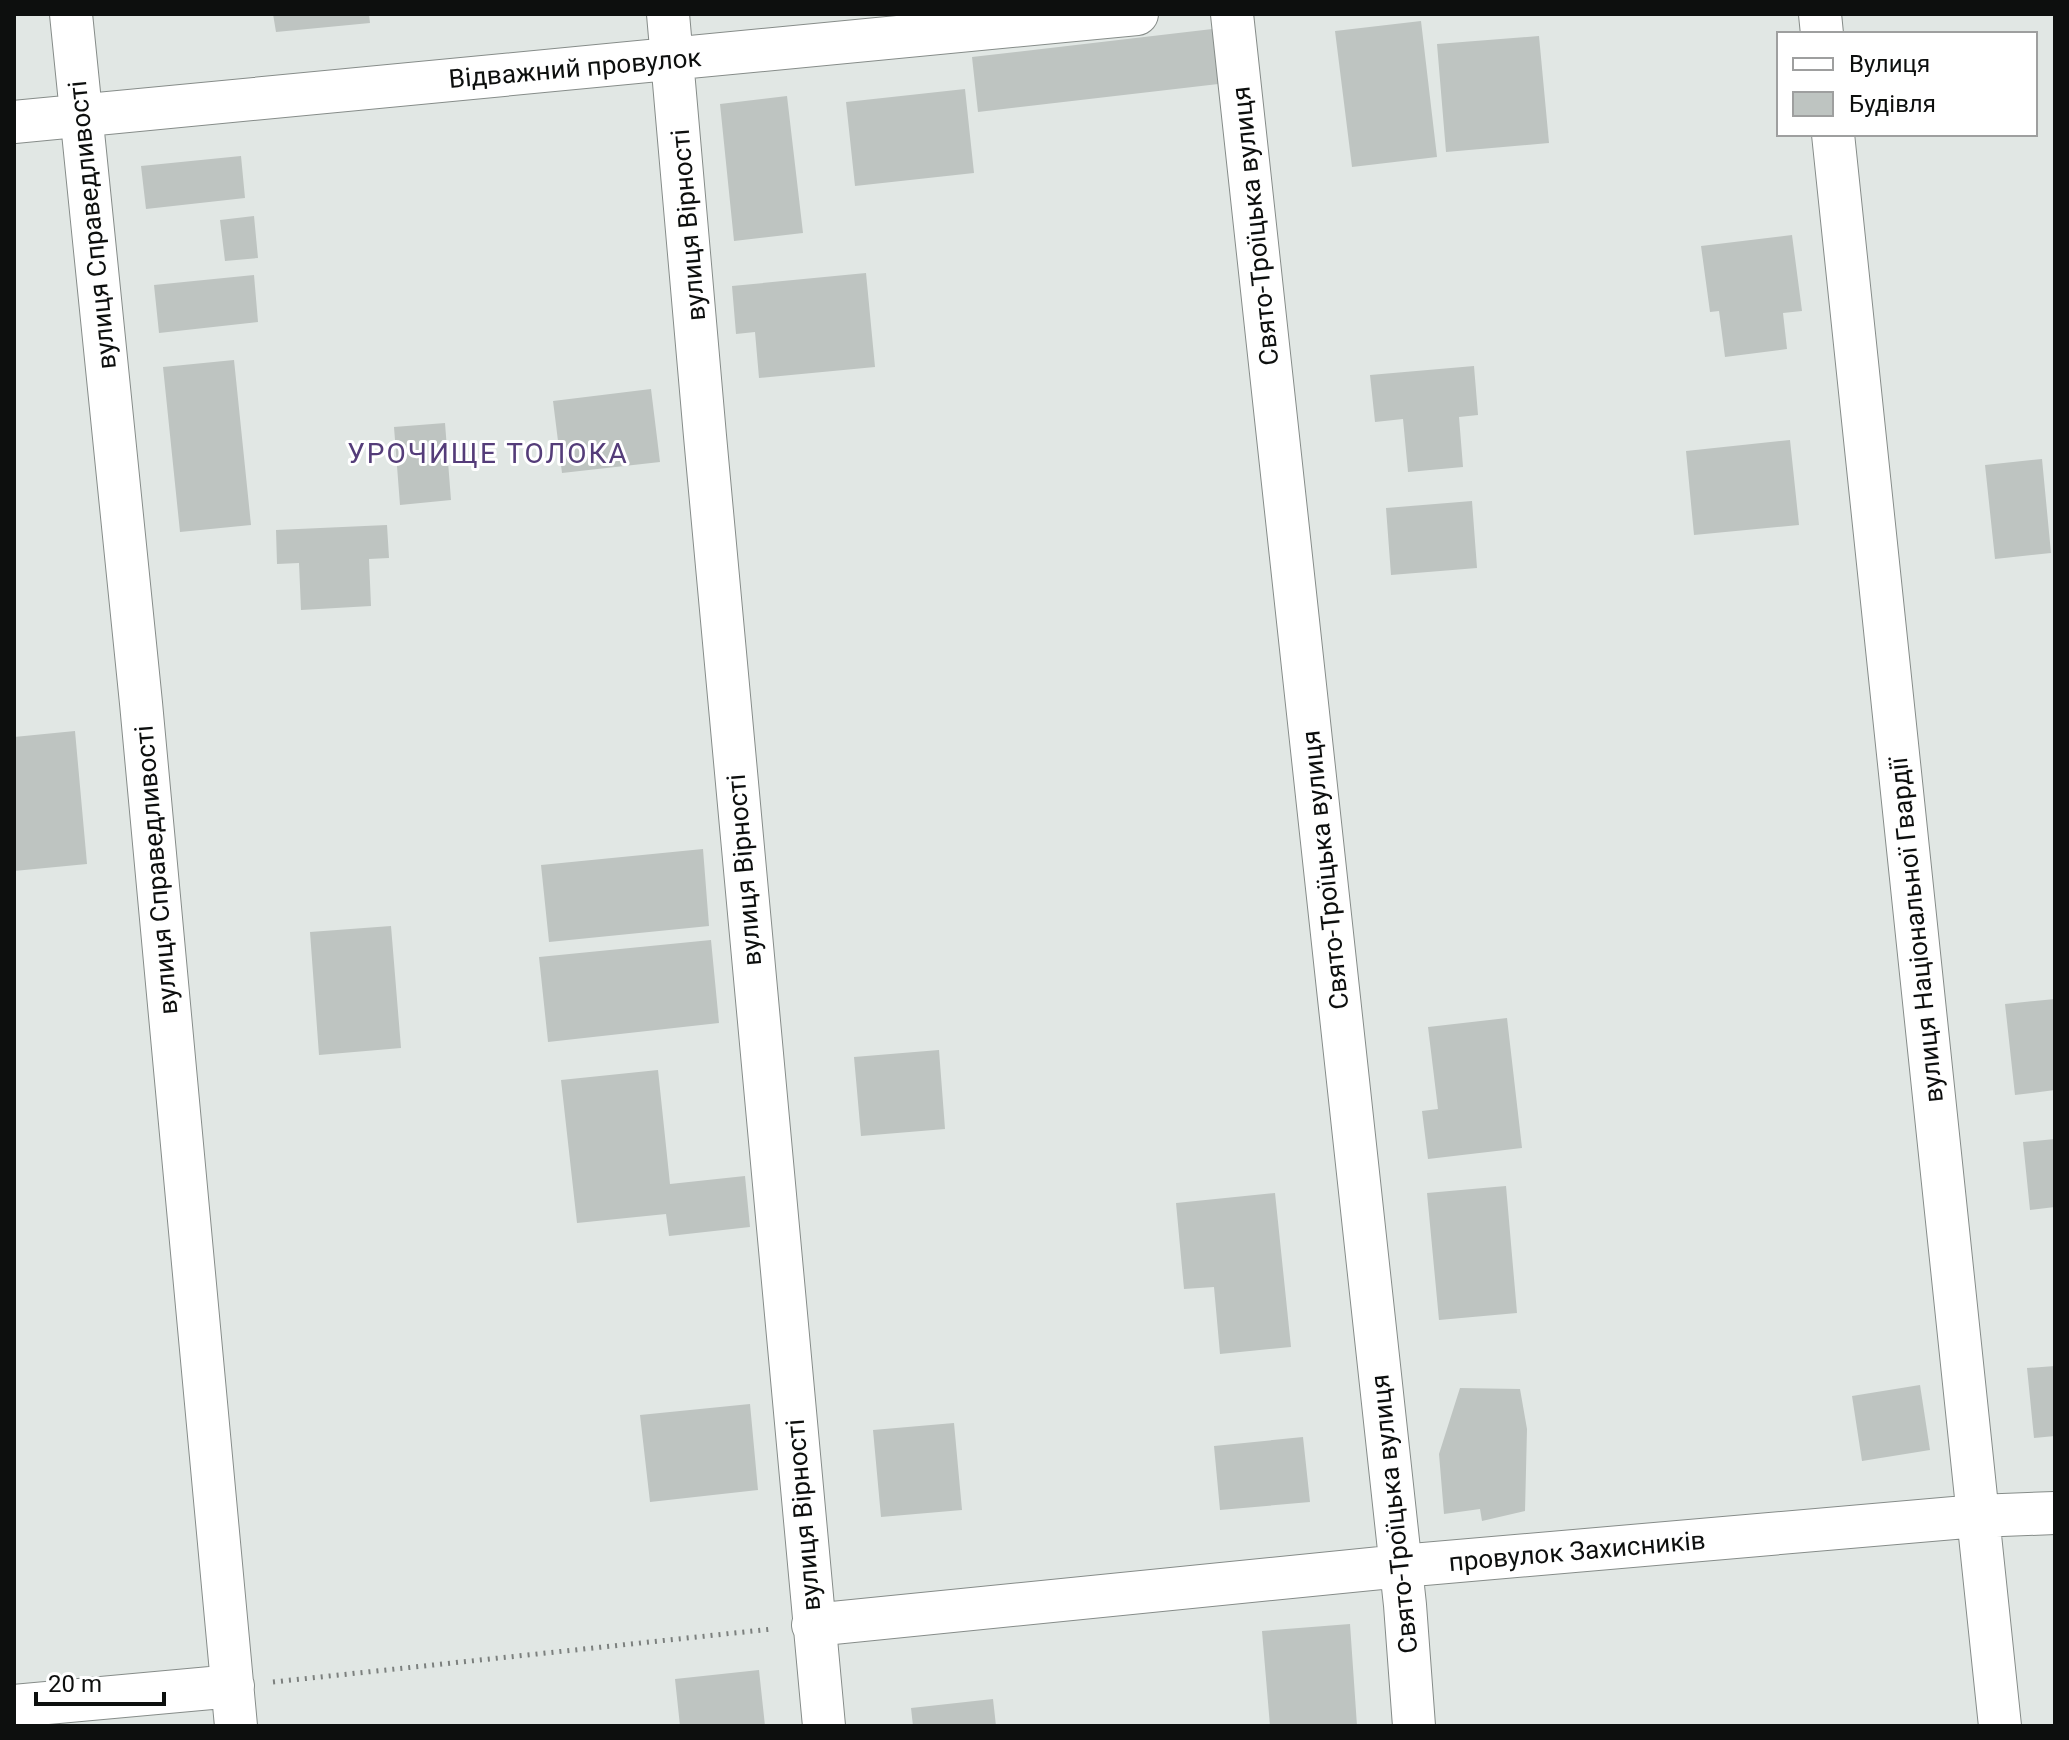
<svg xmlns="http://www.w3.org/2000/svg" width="2069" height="1740" font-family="Roboto,sans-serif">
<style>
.building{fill:#bec4c1}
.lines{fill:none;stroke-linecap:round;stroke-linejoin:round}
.street-casing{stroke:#868c89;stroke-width:44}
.path{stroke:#7c807e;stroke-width:5;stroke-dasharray:2 6;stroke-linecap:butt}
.street{stroke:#fff;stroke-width:42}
.labels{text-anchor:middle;stroke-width:6;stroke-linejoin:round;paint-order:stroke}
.street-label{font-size:26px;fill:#0d0f0e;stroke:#fff}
.neighbourhood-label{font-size:28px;letter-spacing:2px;fill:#543c79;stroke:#fff}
</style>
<rect width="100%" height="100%" fill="#e1e7e4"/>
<path class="building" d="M 273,14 L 369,14 L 370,23 L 276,32 Z
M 1421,21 L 1437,157 L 1352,167 L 1335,31 Z
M 1221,28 L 1227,83 L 978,112 L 972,57 Z
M 1539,36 L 1549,143 L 1446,152 L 1437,44 Z
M 965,89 L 974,173 L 855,186 L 846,102 Z
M 787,96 L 803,233 L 734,241 L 720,104 Z
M 241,156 L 245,198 L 146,209 L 141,166 Z
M 254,216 L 258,258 L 225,261 L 220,220 Z
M 1792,235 L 1802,311 L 1783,313 L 1787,349 L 1725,357 L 1719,311 L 1710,312 L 1701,246 Z
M 866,273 L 875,367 L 759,378 L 755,332 L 736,334 L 732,286 Z
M 254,275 L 258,322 L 159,333 L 154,285 Z
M 234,360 L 251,525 L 180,532 L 163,367 Z
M 1474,366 L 1478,415 L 1459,417 L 1463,467 L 1408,472 L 1403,419 L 1375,422 L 1370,375 Z
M 651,389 L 660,462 L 562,473 L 553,401 Z
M 445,423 L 451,500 L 400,505 L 394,427 Z
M 1790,440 L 1799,525 L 1694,535 L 1686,451 Z
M 2042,459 L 2051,553 L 1995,559 L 1985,465 Z
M 1472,501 L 1477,568 L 1391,575 L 1386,508 Z
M 387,525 L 389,558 L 369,559 L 371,606 L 301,610 L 299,563 L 277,564 L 276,530 Z
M 75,731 L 87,864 L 14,871 L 14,737 Z
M 703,849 L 709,926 L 549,942 L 541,865 Z
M 391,926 L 401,1048 L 319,1055 L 310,932 Z
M 711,940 L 719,1023 L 548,1042 L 539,957 Z
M 2055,999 L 2055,1090 L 2015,1095 L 2005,1004 Z
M 1507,1018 L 1522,1148 L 1428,1159 L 1422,1111 L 1438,1109 L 1428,1027 Z
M 939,1050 L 945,1129 L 861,1136 L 854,1057 Z
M 658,1070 L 670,1184 L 745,1176 L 750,1227 L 669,1236 L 666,1214 L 577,1223 L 561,1080 Z
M 2055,1139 L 2055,1207 L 2030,1210 L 2023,1142 Z
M 1506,1186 L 1517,1313 L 1439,1320 L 1427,1193 Z
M 1275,1193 L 1291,1347 L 1220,1354 L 1214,1287 L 1184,1289 L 1176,1203 Z
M 2055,1366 L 2055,1436 L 2034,1438 L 2027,1368 Z
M 1920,1385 L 1930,1450 L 1862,1461 L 1852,1396 Z
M 1460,1388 L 1520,1389 L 1527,1429 L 1525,1511 L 1482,1521 L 1480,1509 L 1444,1514 L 1439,1454 Z
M 750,1404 L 758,1490 L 650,1502 L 640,1415 Z
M 954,1423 L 962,1510 L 881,1517 L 873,1430 Z
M 1303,1437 L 1310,1502 L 1220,1510 L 1214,1446 Z
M 1350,1624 L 1357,1726 L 1270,1726 L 1262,1631 Z
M 759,1670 L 765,1726 L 680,1726 L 675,1679 Z
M 993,1699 L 996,1726 L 913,1726 L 911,1708 Z"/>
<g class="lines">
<defs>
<path id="street" d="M 71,14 L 141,703 L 236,1726
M 668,14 L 705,436 L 824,1726
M 1232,14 L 1405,1605 L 1414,1726
M 1820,14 L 1822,34
M 14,122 L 1137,14
M 1833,134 L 2000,1726
M 813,1625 L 1401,1566 L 1977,1516 L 2055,1513
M 14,1706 L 233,1686"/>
</defs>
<use href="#street" class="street-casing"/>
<path class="path" d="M 273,1682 L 772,1629"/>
<use href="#street" class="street"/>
</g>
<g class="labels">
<g class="street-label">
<text transform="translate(575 68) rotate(-5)" y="9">Відважний провулок</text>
<text transform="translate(92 225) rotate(-96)" y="9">вулиця Справедливості</text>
<text transform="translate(688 225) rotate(-95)" y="9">вулиця Вірності</text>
<text transform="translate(1255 226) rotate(-96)" y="9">Свято-Троїцька вулиця</text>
<text transform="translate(156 870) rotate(-95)" y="9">вулиця Справедливості</text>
<text transform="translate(744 870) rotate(-95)" y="9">вулиця Вірності</text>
<text transform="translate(1325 870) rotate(-96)" y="9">Свято-Троїцька вулиця</text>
<text transform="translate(1916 930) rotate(-96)" y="9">вулиця Національної Гвардії</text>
<text transform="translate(1394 1514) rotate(-96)" y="9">Свято-Троїцька вулиця</text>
<text transform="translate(803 1515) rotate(-95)" y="9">вулиця Вірності</text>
<text transform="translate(1577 1551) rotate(-5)" y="9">провулок Захисників</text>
</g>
<g class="neighbourhood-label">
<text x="488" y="463">УРОЧИЩЕ ТОЛОКА</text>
</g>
</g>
<rect width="2069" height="1740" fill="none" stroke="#0d0f0e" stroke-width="32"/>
<rect x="1777" y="32" width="260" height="104" fill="#ffffff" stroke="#9e9f9f" stroke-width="2"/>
<rect x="1793" y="58" width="40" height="12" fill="#ffffff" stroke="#9e9f9f" stroke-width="2"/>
<text x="1849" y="72" font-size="24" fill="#0d0f0e">Вулиця</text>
<rect x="1793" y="92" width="40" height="24" fill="#bec4c1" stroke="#9e9f9f" stroke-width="2"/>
<text x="1849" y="112" font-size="24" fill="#0d0f0e">Будівля</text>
<path d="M36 1692v12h128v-12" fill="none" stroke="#0d0f0e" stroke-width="4"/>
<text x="48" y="1692" font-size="24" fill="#0d0f0e" stroke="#ffffff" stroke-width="6" paint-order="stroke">20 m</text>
</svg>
